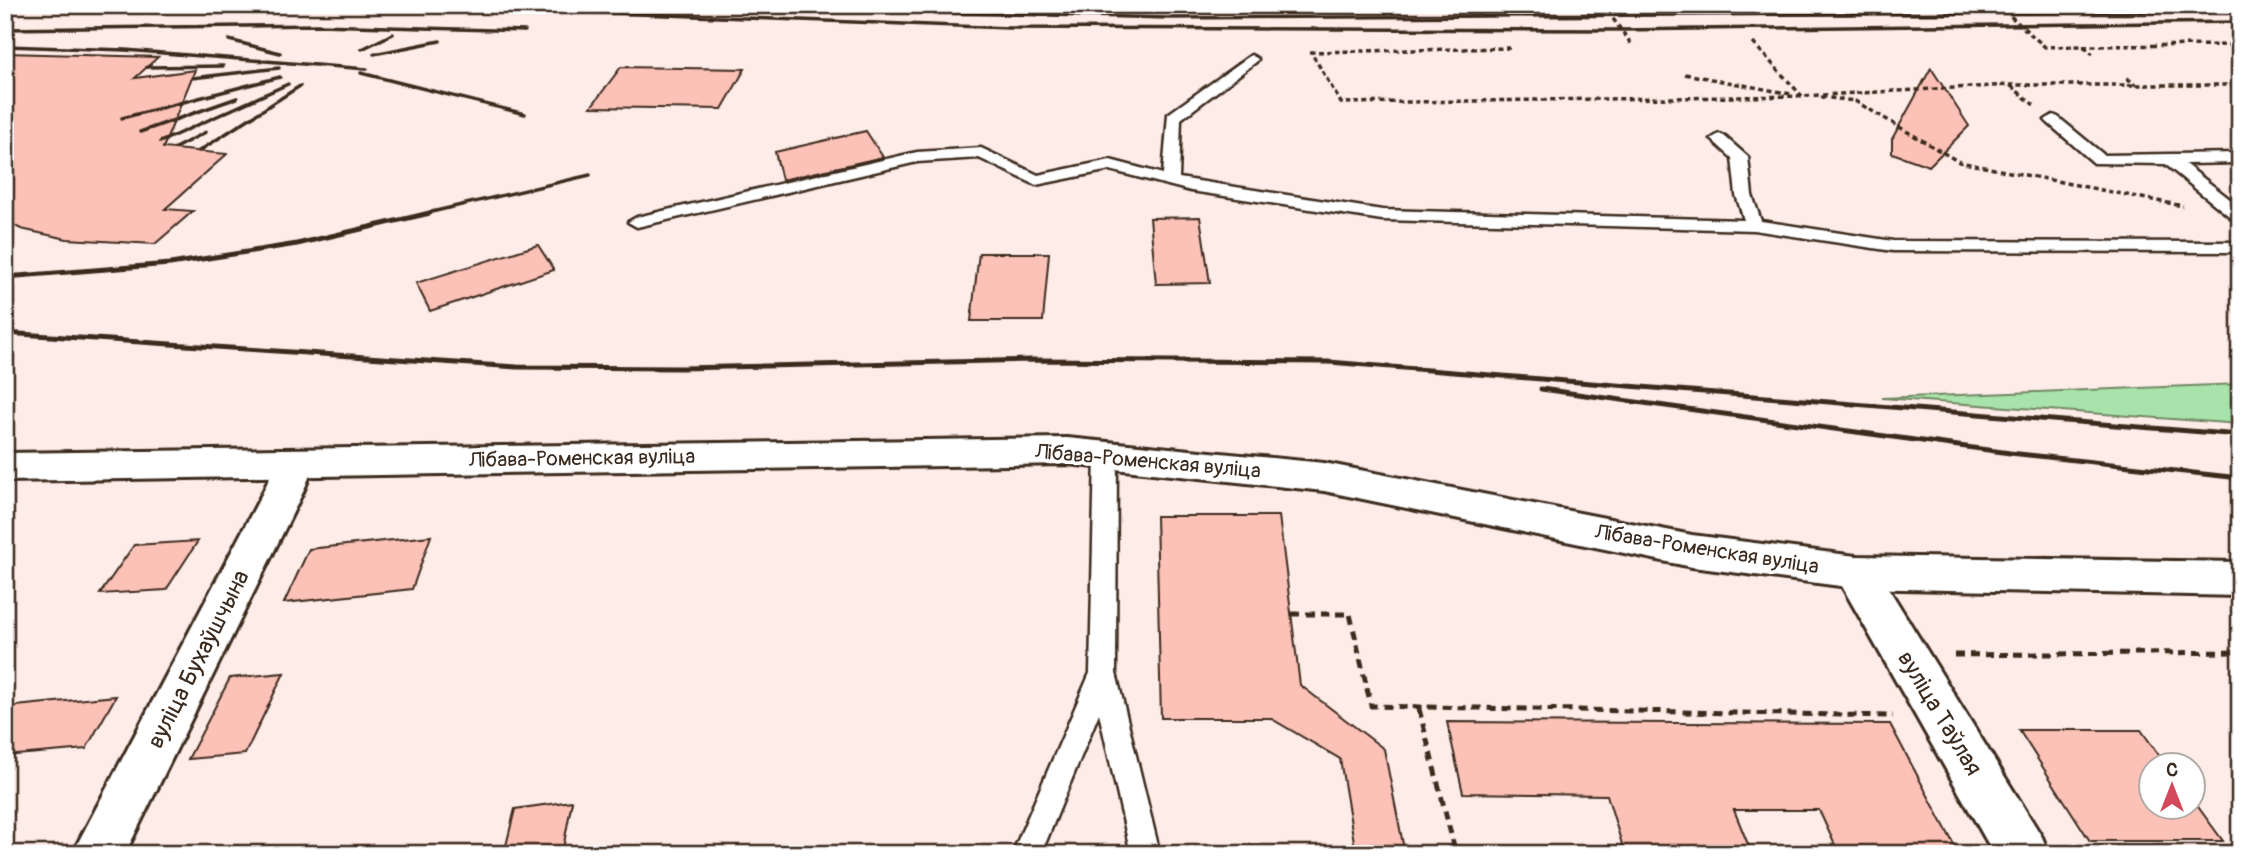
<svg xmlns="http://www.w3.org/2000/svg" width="2245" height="859" font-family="Pangolin,sans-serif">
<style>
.green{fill:#a7e3aa;stroke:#718664;stroke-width:2}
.building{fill:#fcc1b7;stroke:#3b2a1e;stroke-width:2}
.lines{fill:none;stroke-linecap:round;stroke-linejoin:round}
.lane-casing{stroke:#3b2a1e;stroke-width:5}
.street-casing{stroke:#3b2a1e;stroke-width:6}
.secondary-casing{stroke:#3b2a1e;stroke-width:6}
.path-far1{stroke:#3b2a1e;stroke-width:3.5;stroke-dasharray:5 3.5;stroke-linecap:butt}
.path{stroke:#3b2a1e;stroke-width:5;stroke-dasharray:9 6;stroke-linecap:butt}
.lane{fill:#fff;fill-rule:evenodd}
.street{fill:#fff;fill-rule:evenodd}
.secondary{fill:#fff;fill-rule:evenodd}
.rail-far1{stroke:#3b2a1e;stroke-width:3.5}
.rail{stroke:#3b2a1e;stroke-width:5}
.labels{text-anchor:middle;stroke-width:7;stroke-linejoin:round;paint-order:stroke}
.street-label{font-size:21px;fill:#3b2a1e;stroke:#fff}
.near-street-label{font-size:24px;fill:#3b2a1e;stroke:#fff}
</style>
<rect width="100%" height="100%" fill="#feece9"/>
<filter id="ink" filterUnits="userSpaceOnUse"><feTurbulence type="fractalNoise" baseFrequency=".0143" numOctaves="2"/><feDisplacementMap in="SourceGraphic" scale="14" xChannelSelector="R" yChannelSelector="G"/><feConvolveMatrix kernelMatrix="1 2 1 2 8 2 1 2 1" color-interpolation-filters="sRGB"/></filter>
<g filter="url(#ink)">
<path class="green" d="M 2240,384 L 2240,424 L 1882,398 Z"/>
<path class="building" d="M 5,53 L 158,57 L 135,78 L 195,70 L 163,148 L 227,154 L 165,209 L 193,211 L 155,244 L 67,239 L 21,229 L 5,221 Z
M 621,67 L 745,69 L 722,109 L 591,107 Z
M 1931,68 L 1969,126 L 1929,166 L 1892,153 L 1892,139 Z
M 866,131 L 883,157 L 782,180 L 775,152 Z
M 1200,217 L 1210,283 L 1156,284 L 1150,218 Z
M 538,245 L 554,270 L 430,311 L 416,283 Z
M 979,253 L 1049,253 L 1043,321 L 971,321 Z
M 1156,516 L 1279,516 L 1300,685 L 1384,749 L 1405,854 L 1356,854 L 1340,759 L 1270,718 L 1161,718 Z
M 431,536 L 412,589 L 284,603 L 309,549 Z
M 198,541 L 166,590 L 100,594 L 134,545 Z
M 284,673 L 245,754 L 188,759 L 230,678 Z
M 116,696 L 86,749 L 5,756 L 5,723 L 16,706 Z
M 1447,722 L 1890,724 L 1959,854 L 1839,854 L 1819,810 L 1734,810 L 1752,854 L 1625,854 L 1607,795 L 1463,793 Z
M 2019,730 L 2141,730 L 2166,765 L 2151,765 L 2151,807 L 2193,807 L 2193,800 L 2223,841 L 2090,841 Z
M 572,801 L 562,854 L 504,854 L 515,809 Z"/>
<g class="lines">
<defs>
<path id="lane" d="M 1251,55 L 1258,59 L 1256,62 L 1181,119 L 1179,178 L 1382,210 L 1744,220 L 1736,195 L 1732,158 L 1711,139 L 1719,134 L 1724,136 L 1748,157 L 1752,195 L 1761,221 L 1893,241 L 2240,242 L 2240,252 L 1893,251 L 1754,230 L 1382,220 L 1191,191 L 1110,170 L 1036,185 L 979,158 L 917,162 L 637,227 L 628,222 L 637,217 L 917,152 L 981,148 L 1038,175 L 1110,160 L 1163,174 L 1168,114 Z
M 2053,115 L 2058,117 L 2104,155 L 2240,153 L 2240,163 L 2185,164 L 2240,207 L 2240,221 L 2234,220 L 2165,164 L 2094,163 L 2048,123 L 2045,120 Z
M 1106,446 L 1114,448 L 1117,453 L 1116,673 L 1160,854 L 1131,854 L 1099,713 L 1041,854 L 1012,854 L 1090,673 L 1095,453 L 1098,448 Z"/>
<path id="street" d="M 295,449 L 309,453 L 315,463 L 303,492 L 125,854 L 72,854 L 263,492 L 281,453 Z
M 1856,556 L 1871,560 L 2042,837 L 2049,854 L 1994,854 L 1834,572 L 1841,560 Z"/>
<path id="secondary" d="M 1067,438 L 1324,463 L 1692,535 L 1856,556 L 2240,562 L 2240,596 L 1856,588 L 1692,567 L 1324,491 L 1067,464 L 5,481 L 5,453 Z"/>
</defs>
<use href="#lane" class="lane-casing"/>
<use href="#street" class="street-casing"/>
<use href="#secondary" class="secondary-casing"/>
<path class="path-far1" d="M 1603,5 L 1632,45
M 1998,5 L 2045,47 L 2083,46 L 2093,54
M 1753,43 L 1802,96
M 2083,46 L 2240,45
M 1510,48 L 1311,52 L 1341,103 L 1802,96 L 2011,85 L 2240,85
M 1685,74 L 1791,94
M 2127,78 L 2136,85
M 2011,86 L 2034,105
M 1821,97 L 1855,101 L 1959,162 L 2183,206"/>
<path class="path" d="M 1291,614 L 1350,614 L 1371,706 L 1893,716
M 1954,655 L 2240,652
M 1419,709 L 1456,854"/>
<use href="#lane" class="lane"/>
<use href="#street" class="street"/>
<use href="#secondary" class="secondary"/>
<path class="rail-far1" d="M 401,5 L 1009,28 L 1621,30 L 2240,22
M 728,7 L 1169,18 L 2159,12
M 5,29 L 319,25 L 525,31
M 229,40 L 280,53
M 5,46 L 125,50 L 367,69
M 362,49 L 393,34
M 374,54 L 440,41
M 147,67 L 223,66
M 361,73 L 525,114
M 192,78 L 279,68
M 122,118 L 280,77
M 140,132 L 237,98
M 160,142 L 288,84
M 175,148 L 206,132
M 199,151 L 300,86
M 423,214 L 590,175"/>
<path class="rail" d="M 5,277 L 170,264 L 297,244 L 430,213
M 5,333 L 517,367 L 681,368 L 1033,360 L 1329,362 L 2240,435
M 1541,389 L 2010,453 L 2240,478"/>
</g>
</g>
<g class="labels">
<g class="street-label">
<text transform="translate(582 458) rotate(-1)" y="7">Лібава-Роменская вуліца</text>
<text transform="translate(1148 461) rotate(5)" y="7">Лібава-Роменская вуліца</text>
<text transform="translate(1707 549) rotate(9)" y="7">Лібава-Роменская вуліца</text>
</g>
<g class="near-street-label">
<text transform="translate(198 659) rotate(-63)" y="8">вуліца Бухаўшчына</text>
<text transform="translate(1940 713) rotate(59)" y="8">вуліца Таўлая</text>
</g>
</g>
<rect width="2245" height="859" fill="none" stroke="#fff" stroke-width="28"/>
<rect x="14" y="14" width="2217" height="831" fill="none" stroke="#3b2a1e" stroke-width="2.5" filter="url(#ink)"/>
<g transform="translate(2172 786)"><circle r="33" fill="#ffffff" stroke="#b1aaa5" stroke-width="2"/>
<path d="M0-5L12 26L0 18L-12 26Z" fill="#d1495b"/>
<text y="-10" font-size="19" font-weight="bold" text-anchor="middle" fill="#3b2a1e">С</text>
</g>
</svg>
